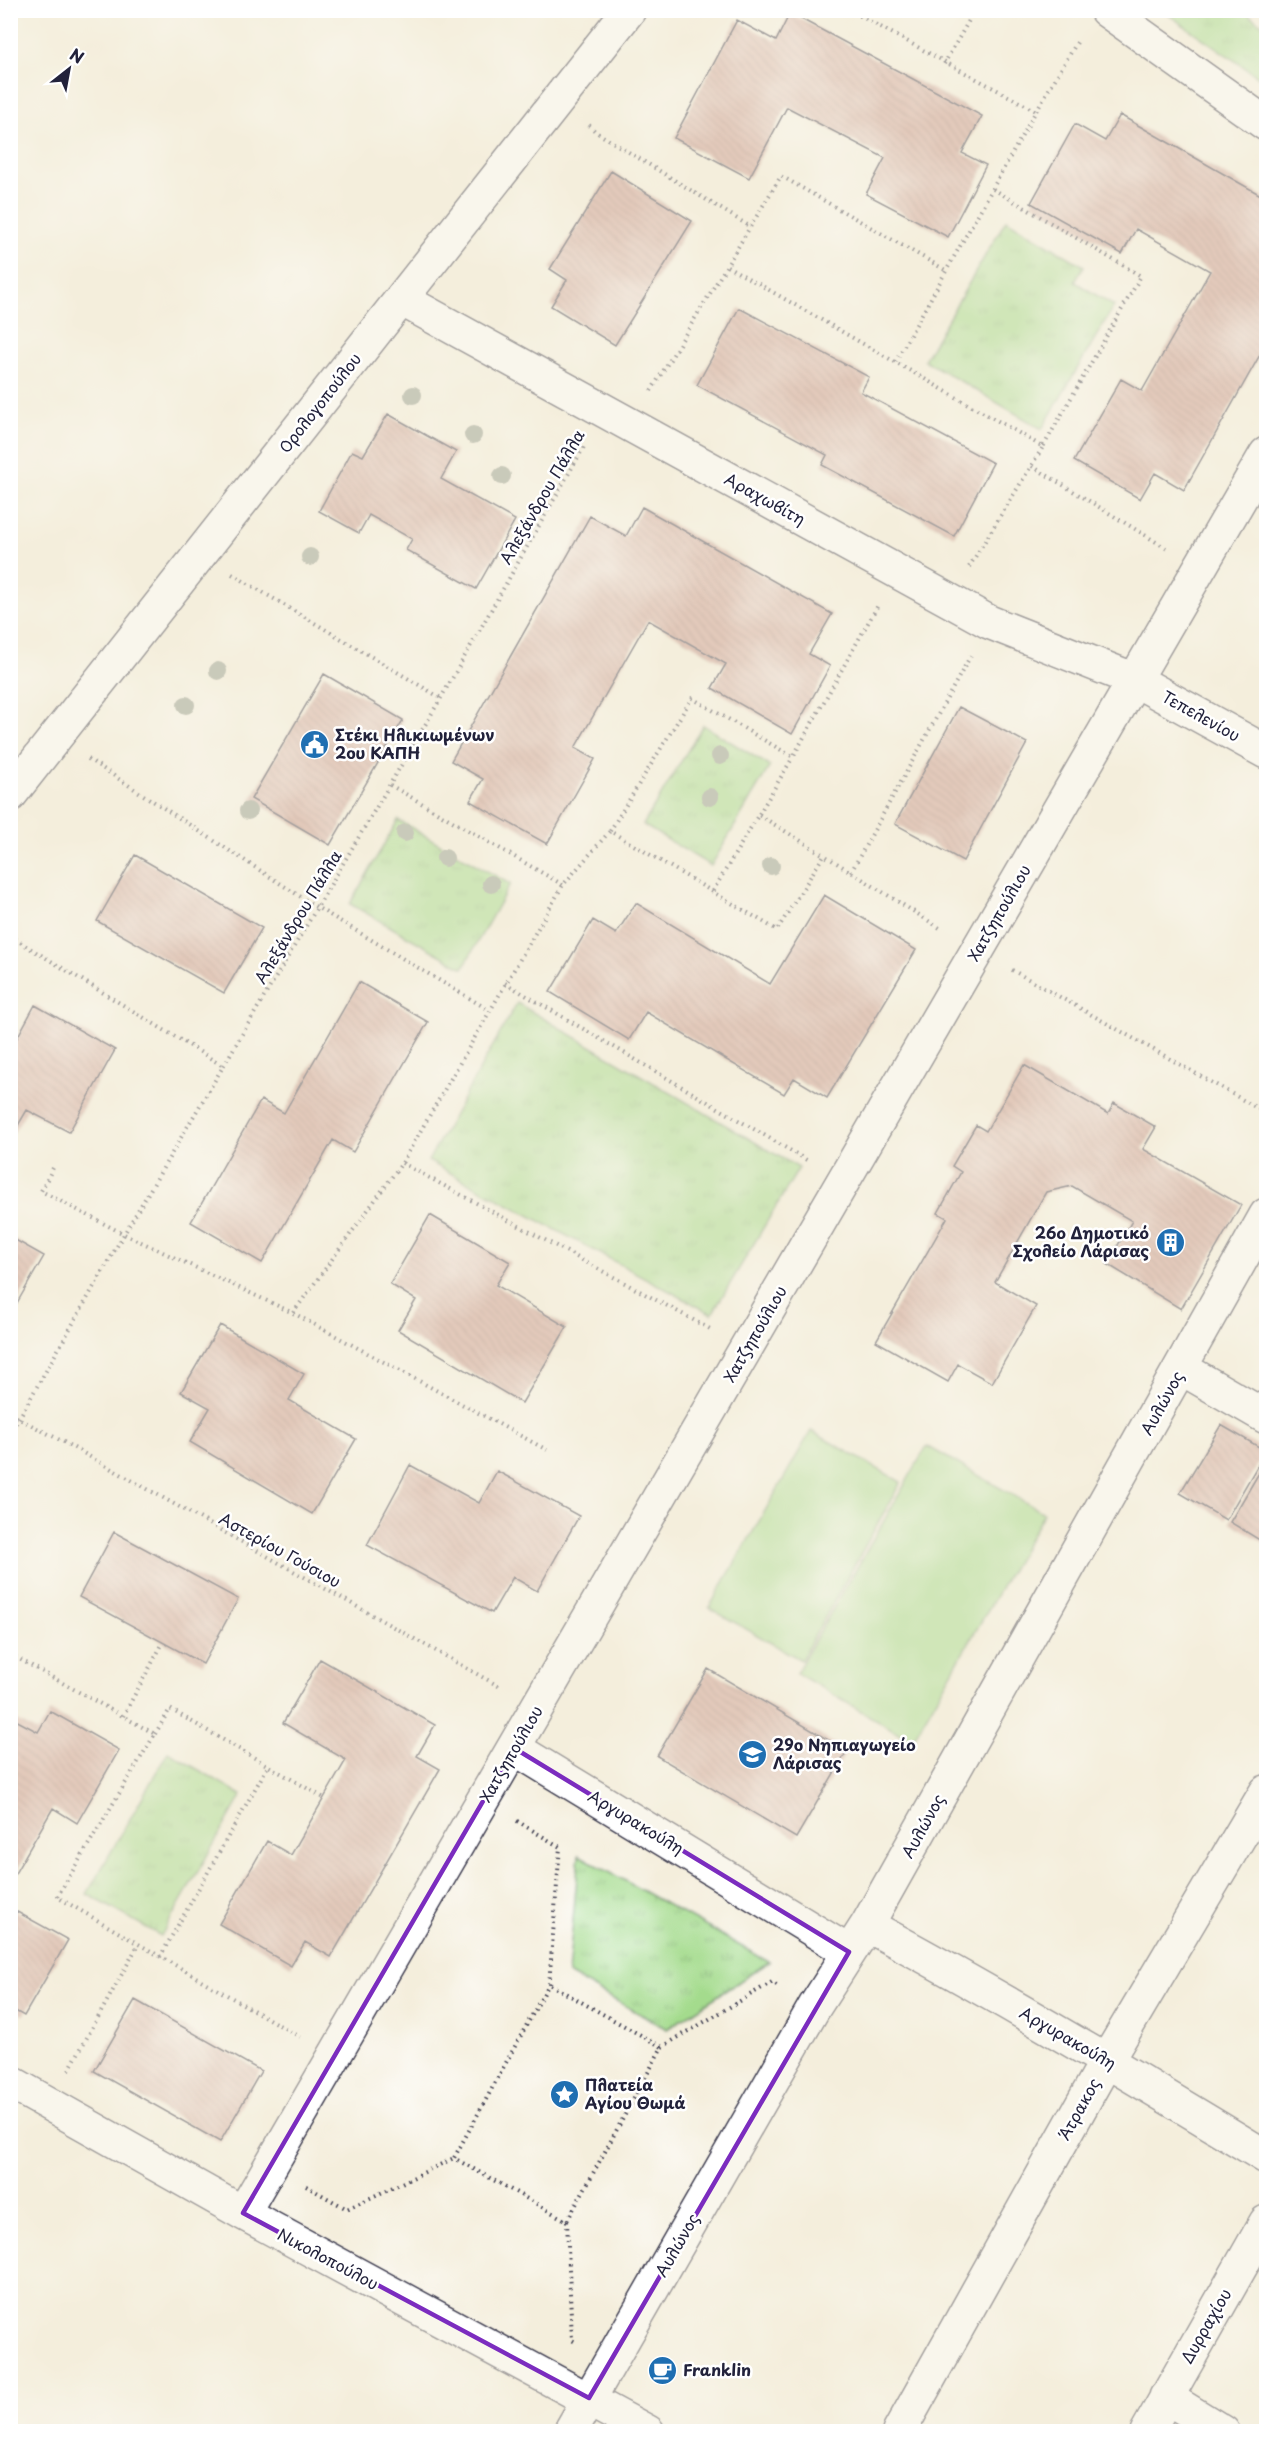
<svg xmlns="http://www.w3.org/2000/svg" width="1277" height="2442" font-family="'Playpen Sans',sans-serif">
<style>
.grass{fill:url(#grass-tufts);stroke:#637e64;stroke-width:1.5}
.pitch{fill:#a4db8d;stroke:#637e64;stroke-width:1.5}
.building{fill:url(#building-back-hatch)}
.lines{fill:none;stroke-linecap:round;stroke-linejoin:round}
.minor-casing{stroke:#424153;stroke-width:36}
.path{stroke:#424153;stroke-width:4;stroke-dasharray:1.5 4.5;stroke-linecap:butt}
.minor{stroke:#fff;stroke-width:33}
.tree{fill:#969d91}
.marked{fill:none;stroke:#7b2cbf;stroke-width:4.5;stroke-linejoin:round}
.labels{text-anchor:middle;stroke-width:5;stroke-linejoin:round;paint-order:stroke}
.street-label{font-size:16px;fill:#22223b;stroke:#fff}
.poi-label{font-size:16px;font-weight:bold;fill:#22223b;stroke:#fff;text-anchor:start}
</style>
<defs>
<pattern id="grass-tufts" width="24" height="20" patternUnits="userSpaceOnUse" patternTransform="scale(1.5)"><rect width="24" height="20" fill="#a4db8d"/><path d="M3 7l-1-3M5 7V3M7 7l1-3M15 17l-1-3M17 17v-4M19 17l1-3" fill="none" stroke="#8dbc7b"/></pattern>
<pattern id="building-back-hatch" width="6" height="6" patternUnits="userSpaceOnUse" patternTransform="scale(1.5)"><rect width="6" height="6" fill="#ce9c92"/><path d="M-1 5l2 2M0 0l6 6M5-1l2 2" fill="none" stroke="#a77f78"/></pattern>
</defs>
<rect width="100%" height="100%" fill="#fff"/>
<filter id="ink" filterUnits="userSpaceOnUse"><feTurbulence type="fractalNoise" baseFrequency=".0167" numOctaves="2"/><feDisplacementMap in="SourceGraphic" scale="12" xChannelSelector="R" yChannelSelector="G"/><feConvolveMatrix kernelMatrix="1 2 1 2 8 2 1 2 1" color-interpolation-filters="sRGB"/></filter>
<filter id="wash" filterUnits="userSpaceOnUse"><feTurbulence type="fractalNoise" baseFrequency=".008" numOctaves="4" result="noise"/><feDisplacementMap in="SourceGraphic" scale="24" xChannelSelector="R" yChannelSelector="G"/><feGaussianBlur stdDeviation="1.35" result="paint"/><feColorMatrix in="noise" values="0 0 0 0 0 0 0 0 0 0 0 0 0 0 0 0 0 1.4 0 .05"/><feComposite in="paint" operator="in"/></filter>
<g filter="url(#wash)">
<rect width="100%" height="100%" fill="#f4eedc"/>
<path class="grass" d="M 1163,11 L 1243,11 L 1266,27 L 1266,82 Z
M 1006,220 L 1084,266 L 1075,282 L 1114,306 L 1042,429 L 924,360 Z
M 703,725 L 770,766 L 711,866 L 643,825 Z
M 398,820 L 510,884 L 463,968 L 350,904 Z
M 517,1003 L 799,1168 L 712,1314 L 428,1161 Z
M 168,1752 L 242,1795 L 161,1936 L 87,1894 Z
M 579,1855 L 769,1962 L 667,2029 L 568,1974 Z"/>
<path class="pitch" d="M 811,1431 L 901,1482 L 801,1660 L 709,1608 Z
M 927,1446 L 1044,1513 L 912,1741 L 796,1673 Z"/>
<g id="blocks">
<path class="building" d="M 790,13 L 982,116 L 962,153 L 986,165 L 948,237 L 866,194 L 885,158 L 787,107 L 749,178 L 674,138 L 737,20 L 776,41 Z
M 1120,115 L 1266,198 L 1266,344 L 1184,490 L 1155,473 L 1140,499 L 1074,461 L 1121,379 L 1142,391 L 1210,271 L 1136,229 L 1122,254 L 1031,203 L 1075,124 L 1105,141 Z
M 611,171 L 692,221 L 615,345 L 551,306 L 567,280 L 550,269 Z
M 739,308 L 869,377 L 861,392 L 993,463 L 954,536 L 822,465 L 827,455 L 697,385 Z
M 388,414 L 456,452 L 441,479 L 515,520 L 476,589 L 406,550 L 412,539 L 369,515 L 359,533 L 319,511 L 352,451 L 363,456 Z
M 642,507 L 832,614 L 809,654 L 830,666 L 792,734 L 712,688 L 726,664 L 648,620 L 575,748 L 595,759 L 547,844 L 470,801 L 483,779 L 451,761 L 590,516 L 626,536 Z
M 324,674 L 403,720 L 330,845 L 251,799 Z
M 959,707 L 1027,743 L 963,861 L 895,824 Z
M 135,855 L 262,928 L 224,993 L 97,921 Z
M 824,895 L 916,950 L 827,1098 L 794,1078 L 784,1094 L 646,1012 L 629,1040 L 550,992 L 593,920 L 616,934 L 636,903 L 770,984 Z
M 359,982 L 428,1022 L 353,1152 L 333,1140 L 262,1263 L 191,1222 L 261,1100 L 284,1113 Z
M 35,1005 L 115,1050 L 69,1132 L 27,1110 L 10,1139 L 10,1034 L 17,1038 Z
M 1024,1065 L 1108,1114 L 1114,1103 L 1156,1127 L 1143,1149 L 1241,1205 L 1181,1309 L 1107,1264 L 1132,1221 L 1072,1186 L 1046,1192 L 995,1282 L 1036,1306 L 992,1383 L 958,1364 L 948,1382 L 876,1341 L 947,1218 L 938,1213 L 961,1172 L 952,1166 L 976,1125 L 986,1131 Z
M 430,1215 L 510,1262 L 496,1285 L 567,1327 L 522,1403 L 398,1330 L 416,1300 L 390,1284 Z
M 10,1237 L 44,1256 L 10,1315 Z
M 220,1325 L 304,1374 L 289,1400 L 356,1439 L 312,1514 L 190,1442 L 210,1408 L 181,1392 Z
M 1221,1425 L 1266,1451 L 1226,1520 L 1180,1493 Z
M 1266,1461 L 1266,1544 L 1230,1522 Z
M 410,1465 L 479,1503 L 497,1471 L 579,1516 L 537,1591 L 513,1577 L 492,1613 L 367,1545 Z
M 114,1532 L 238,1599 L 203,1664 L 79,1597 Z
M 320,1659 L 435,1725 L 417,1756 L 440,1769 L 331,1957 L 305,1942 L 291,1966 L 219,1924 L 267,1841 L 291,1855 L 346,1760 L 283,1723 Z
M 708,1669 L 847,1751 L 796,1838 L 657,1756 Z
M 50,1711 L 119,1750 L 77,1823 L 53,1808 L 10,1882 L 10,1717 L 38,1732 Z
M 10,1908 L 68,1940 L 24,2016 L 10,2008 Z
M 135,2000 L 261,2071 L 220,2142 L 94,2071 Z"/>
</g>
</g>
<g filter="url(#ink)">
<use href="#blocks" fill-opacity="0" stroke="#424153" stroke-width="1.5"/>
<g class="lines">
<defs>
<path id="minor" d="M 1106,10 L 1266,124
M 403,300 L 989,622 L 1135,680 L 1266,752
M 10,795 L 629,10
M 1181,1368 L 1266,1417
M 514,1748 L 849,1952
M 867,1925 C 1003,1998 1135,2077 1266,2157
M 10,2082 L 243,2213 L 648,2432
M 243,2213 L 1266,454
M 1166,2397 L 1223,2432
M 570,2432 L 815,2006 L 867,1925 L 1266,1215
M 899,2432 L 1107,2060 L 1266,1792
M 1147,2432 L 1266,2222"/>
</defs>
<use href="#minor" class="minor-casing"/>
<path class="path" d="M 849,10 L 1036,111
M 944,64 L 975,10
M 589,125 L 596,132 L 749,226
M 993,189 L 1141,276 L 1043,447
M 727,266 L 895,362
M 651,391 L 781,176 L 947,271
M 1032,466 L 1166,548
M 969,567 L 1043,447 L 895,362 L 1036,111 L 1079,39
M 232,574 L 441,698
M 88,759 L 318,908 L 489,1010
M 390,785 L 563,885
M 759,815 L 824,855
M 610,831 L 692,698 L 793,757 L 878,605
M 851,872 L 971,655
M 713,891 L 793,757
M 10,936 L 223,1066
M 1012,970 L 1266,1113
M 505,983 L 810,1162
M 402,1163 L 710,1329
M 53,1168 L 41,1191 L 124,1234 L 293,1313 L 547,1450
M 293,1313 L 402,1163 L 563,885 L 610,831 L 777,930 L 824,855 L 943,930
M 10,1414 L 60,1440 L 502,1688
M 10,1434 L 124,1234 L 441,698 L 585,445
M 10,1654 L 155,1734 L 57,1897 L 300,2037
M 123,1716 L 163,1643
M 155,1734 L 170,1709 L 324,1798
M 517,1821 L 560,1847 L 549,1984 L 454,2158 L 567,2221 L 662,2047 L 549,1984
M 160,1957 L 268,1766
M 662,2047 L 772,1982 L 780,1987
M 69,2070 L 138,1945
M 306,2186 L 347,2209 L 454,2158
M 567,2221 L 572,2340 L 577,2343"/>
<use href="#minor" class="minor"/>
</g>
<g class="tree">
<circle cx="413" cy="395" r="9"/>
<circle cx="473" cy="435" r="9"/>
<circle cx="502" cy="476" r="9"/>
<circle cx="310" cy="557" r="9"/>
<circle cx="218" cy="671" r="9"/>
<circle cx="186" cy="705" r="9"/>
<circle cx="720" cy="756" r="9"/>
<circle cx="710" cy="797" r="9"/>
<circle cx="248" cy="811" r="9"/>
<circle cx="405" cy="833" r="9"/>
<circle cx="445" cy="858" r="9"/>
<circle cx="771" cy="866" r="9"/>
<circle cx="491" cy="884" r="9"/>
</g>
</g>
<path d="M0 0H1277V2442H0ZM 514,1748 L 849,1952 L 589,2398 L 243,2213 Z" fill="#f4eedc" fill-opacity=".55" fill-rule="evenodd"/>
<path class="marked" d="M 514,1748 L 849,1952 L 589,2398 L 243,2213 Z"/>
<defs>
<symbol id="civic-disc" viewBox="-11 -11 22 22"><circle r="9.5" fill="#1f6fb2" stroke="#fff"/><path d="M-.6-6.5H3V-4.5H.6V-3L4-1V1h2V6H-6V1h2V-1L-.6-3ZM-1.2 2.5V6h2.4V2.5Z" fill="#fff"/></symbol>
<symbol id="building-disc" viewBox="-11 -11 22 22"><circle r="9.5" fill="#1f6fb2" stroke="#fff"/><path d="M-4-6H4V6H1V3H-1V6H-4ZM-2.5-4.3h1.7v1.8h-1.7ZM.8-4.3h1.7v1.8H.8ZM-2.5-1h1.7V.8h-1.7ZM.8-1h1.7V.8H.8Z" fill="#fff"/></symbol>
<symbol id="school-disc" viewBox="-11 -11 22 22"><circle r="9.5" fill="#1f6fb2" stroke="#fff"/><path d="M0-5L7-2L0 1L-7-2ZM-4 1L0 2.5L4 1V4Q0 6-4 4Z" fill="#fff"/></symbol>
<symbol id="sight-disc" viewBox="-11 -11 22 22"><circle r="9.5" fill="#1f6fb2" stroke="#fff"/><path d="M0-6L1.8-2.2L6-1.7L2.9 1.2L3.7 5.4L0 3.3L-3.7 5.4L-2.9 1.2L-6-1.7L-1.8-2.2Z" fill="#fff"/></symbol>
<symbol id="cafe-disc" viewBox="-11 -11 22 22"><circle r="9.5" fill="#1f6fb2" stroke="#fff"/><path d="M-5.5-4.5H6V0H3Q3 3.5 0 3.5H-2.5Q-5.5 3.5-5.5 0ZM3-3.2v2h1.7v-2ZM-6 4.5H4V6H-6Z" fill="#fff"/></symbol>
</defs>
<g fill-rule="evenodd">
<use href="#civic-disc" x="298" y="728" width="33" height="33"/>
<use href="#building-disc" x="1154" y="1226" width="33" height="33"/>
<use href="#school-disc" x="736" y="1738" width="33" height="33"/>
<use href="#sight-disc" x="548" y="2078" width="33" height="33"/>
<use href="#cafe-disc" x="646" y="2354" width="33" height="33"/>
</g>
<g class="labels">
<g class="street-label">
<text transform="translate(320 403) rotate(-52)" y="6">Ορολογοπούλου</text>
<text transform="translate(542 497) rotate(-60)" y="6">Αλεξάνδρου Πάλλα</text>
<text transform="translate(765 499) rotate(29)" y="6">Αραχωβίτη</text>
<text transform="translate(1201 716) rotate(29)" y="6">Τεπελενίου</text>
<text transform="translate(999 913) rotate(-60)" y="6">Χατζηπούλιου</text>
<text transform="translate(298 917) rotate(-59)" y="6">Αλεξάνδρου Πάλλα</text>
<text transform="translate(755 1334) rotate(-60)" y="6">Χατζηπούλιου</text>
<text transform="translate(1162 1403) rotate(-61)" y="6">Αυλώνος</text>
<text transform="translate(280 1550) rotate(29)" y="6">Αστερίου Γούσιου</text>
<text transform="translate(511 1754) rotate(-60)" y="6">Χατζηπούλιου</text>
<text transform="translate(636 1822) rotate(31)" y="6">Αργυρακούλη</text>
<text transform="translate(923 1826) rotate(-61)" y="6">Αυλώνος</text>
<text transform="translate(1068 2038) rotate(30)" y="6">Αργυρακούλη</text>
<text transform="translate(1079 2109) rotate(-61)" y="6">Άτρακος</text>
<text transform="translate(677 2245) rotate(-60)" y="6">Αυλώνος</text>
<text transform="translate(328 2259) rotate(28)" y="6">Νικολοπούλου</text>
<text transform="translate(1206 2326) rotate(-60)" y="6">Δυρραχίου</text>
</g>
<g class="poi-label">
<text x="335" y="741">Στέκι Ηλικιωμένων<tspan x="335" dy="18">2ου ΚΑΠΗ</tspan></text>
<text x="1149" y="1239" text-anchor="end">26ο Δημοτικό<tspan x="1149" dy="18">Σχολείο Λάρισας</tspan></text>
<text x="773" y="1751">29ο Νηπιαγωγείο<tspan x="773" dy="18">Λάρισας</tspan></text>
<text x="585" y="2091">Πλατεία<tspan x="585" dy="18">Αγίου Θωμά</tspan></text>
<text x="683" y="2376">Franklin</text>
</g>
</g>
<rect width="1277" height="2442" fill="none" stroke="#fff" stroke-width="36"/>
<g transform="translate(69 69) rotate(31)" stroke="#ffffff" stroke-width="4.5" paint-order="stroke">
<path d="M0-4.5L10 22L0 15L-10 22Z" fill="#22223b"/>
<text y="-9" font-size="16" font-weight="bold" text-anchor="middle" fill="#22223b">N</text>
</g>
</svg>
